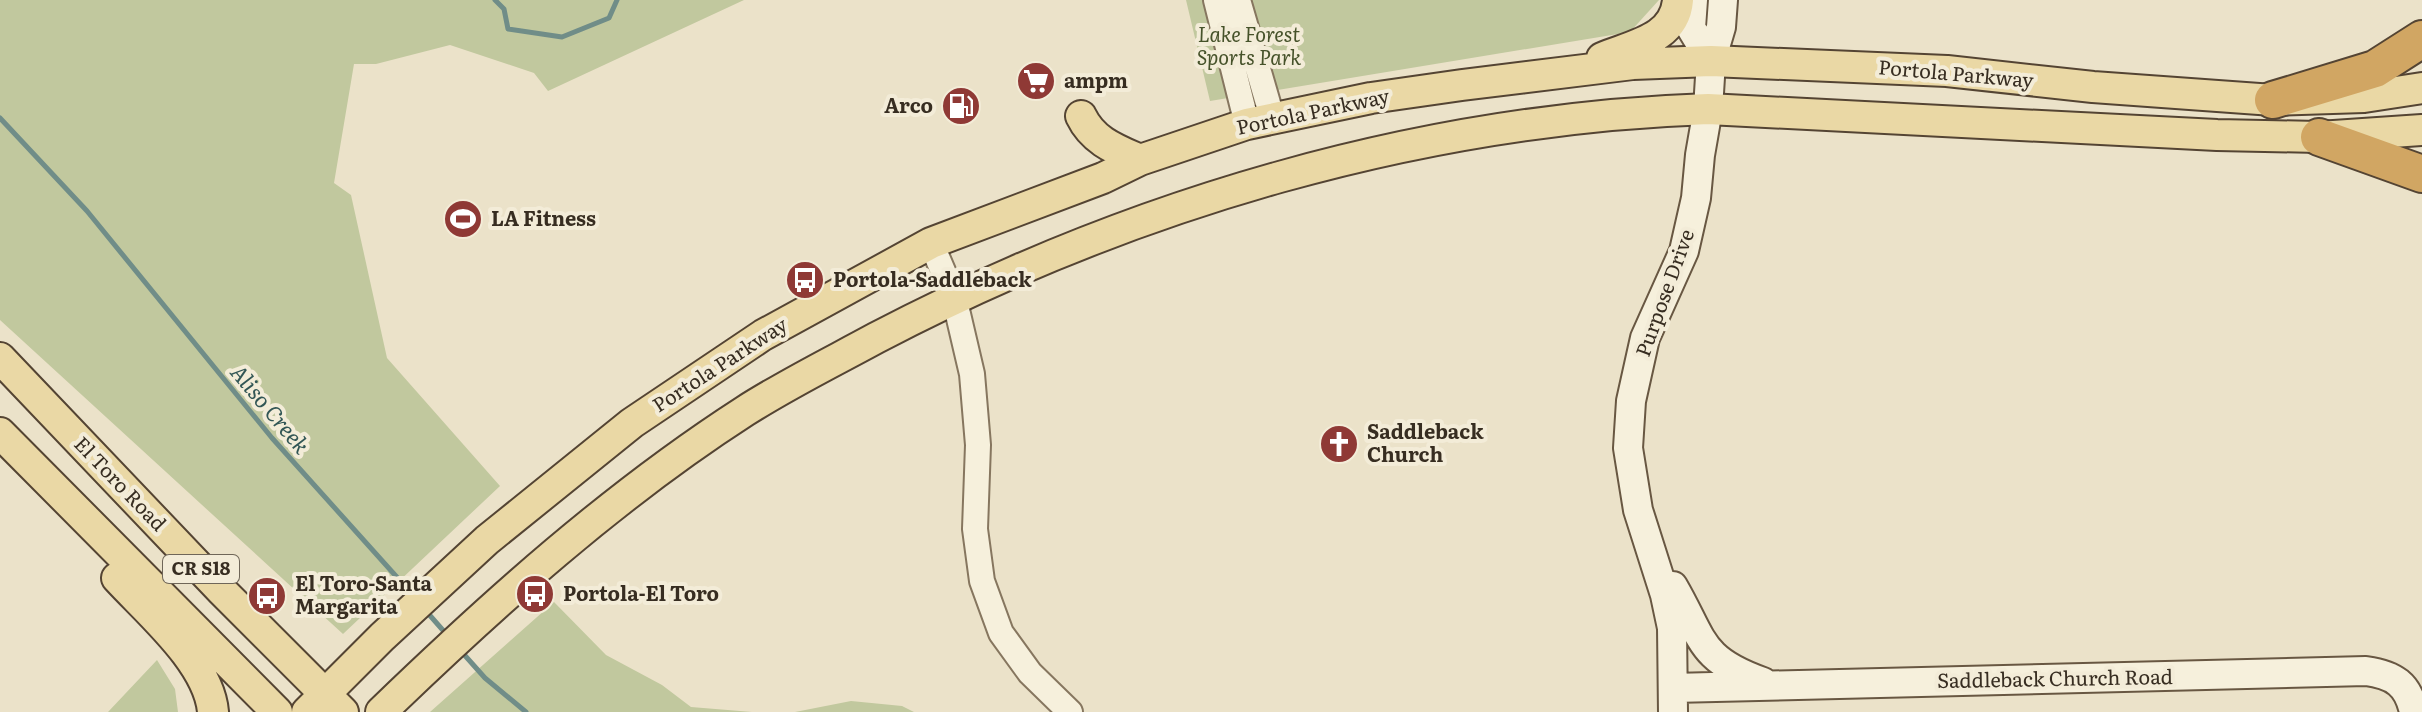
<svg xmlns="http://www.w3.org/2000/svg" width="2422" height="712" font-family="Literata,serif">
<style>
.green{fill:#c1c89e}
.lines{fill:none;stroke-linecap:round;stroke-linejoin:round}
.stream{stroke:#708d88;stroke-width:5}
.tertiary-casing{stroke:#86765f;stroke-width:28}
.secondary-casing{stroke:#685742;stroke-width:32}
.primary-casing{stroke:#544433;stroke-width:34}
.motorway-casing{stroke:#544433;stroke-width:40}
.tertiary{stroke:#f6f0dc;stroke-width:24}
.secondary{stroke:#f6f0dc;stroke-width:28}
.primary{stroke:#ead8a5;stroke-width:30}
.motorway{stroke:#d1a663;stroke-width:36}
.labels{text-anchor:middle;stroke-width:8;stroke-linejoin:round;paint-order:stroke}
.shield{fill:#f3ecd8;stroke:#6f6658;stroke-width:2}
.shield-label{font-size:18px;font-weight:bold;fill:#372d21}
.park-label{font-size:20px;font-style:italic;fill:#46522a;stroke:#f3ecd8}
.street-label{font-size:20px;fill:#372d21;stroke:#f3ecd8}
.poi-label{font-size:20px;font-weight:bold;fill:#372d21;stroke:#f3ecd8;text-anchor:start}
.water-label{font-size:22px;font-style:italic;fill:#325655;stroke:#f3ecd8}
</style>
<rect width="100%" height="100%" fill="#ebe2c9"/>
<path class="green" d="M 0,0 L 744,0 L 548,91 L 534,73 L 450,45 L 376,64 L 354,64 L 334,183 L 351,195 L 387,358 L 500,486 L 343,634 L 0,320 Z
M 1186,0 L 1659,0 L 1630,32 L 1210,101 Z
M 554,602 L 606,655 L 662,685 L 691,707 L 752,712 L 430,712 Z
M 157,660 L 175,689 L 178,712 L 108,712 Z
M 851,701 L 902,706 L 914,712 L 795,712 Z"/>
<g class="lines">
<path class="stream" d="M 495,0 L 504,9 L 508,29 L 562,37 L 609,18 L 617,0
M 0,118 L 87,211 L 272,438 L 412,594
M 426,611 L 448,636
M 460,650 L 485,678 L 526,712"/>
<defs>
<path id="tertiary" d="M 1216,0 L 1247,124
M 1238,0 L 1272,117
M 931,243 L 954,297 L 972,374 L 978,445 L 975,529 L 982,581 L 1001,633 L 1030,673 L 1070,712"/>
<path id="secondary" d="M 1693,0 L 1691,28 L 1711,61
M 1673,586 C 1704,639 1698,659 1763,682
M 1673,688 L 2366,671 C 2394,675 2408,684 2414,712
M 1673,712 L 1672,628 L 1665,595 L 1638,510 L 1628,448 L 1631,401 L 1645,338 L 1684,251 L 1696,198 L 1700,155 L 1708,109 L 1711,61 L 1721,27 L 1723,0"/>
<path id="primary" d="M 1602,58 C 1633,45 1675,39 1678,0
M 1081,116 C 1093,141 1115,149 1140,160
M 0,358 L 222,591 L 343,712
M 0,433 L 277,712
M 117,578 C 149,613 209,663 213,712
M 307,712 L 382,637 L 487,540 L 632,423 L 763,335 L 931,243 L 1103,178 L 1140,160 L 1247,124 L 1371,98 L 1462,85 L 1633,64 L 1711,61 L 1947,71 L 2093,87 L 2273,100 L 2364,97 L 2422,88
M 381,712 C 494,603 613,496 745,411 C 787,384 832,362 876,338 C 1132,204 1419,119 1708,109 L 2217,135 L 2319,137 L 2422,130"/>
<path id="motorway" d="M 2273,100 L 2375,69 L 2422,39
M 2319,137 L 2422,174"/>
</defs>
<use href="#tertiary" class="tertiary-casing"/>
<use href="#secondary" class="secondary-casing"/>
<use href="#primary" class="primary-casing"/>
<use href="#motorway" class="motorway-casing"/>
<use href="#tertiary" class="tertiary"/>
<use href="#secondary" class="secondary"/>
<use href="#primary" class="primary"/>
<use href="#motorway" class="motorway"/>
</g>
<defs>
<symbol id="supermarket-disc" viewBox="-11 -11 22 22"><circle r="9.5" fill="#8f3935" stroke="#f3ecd8"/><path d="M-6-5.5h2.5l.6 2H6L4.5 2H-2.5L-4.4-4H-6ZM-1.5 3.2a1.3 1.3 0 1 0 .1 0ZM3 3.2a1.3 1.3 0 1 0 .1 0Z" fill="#fff"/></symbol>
<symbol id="fuel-disc" viewBox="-11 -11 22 22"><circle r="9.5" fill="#8f3935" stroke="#f3ecd8"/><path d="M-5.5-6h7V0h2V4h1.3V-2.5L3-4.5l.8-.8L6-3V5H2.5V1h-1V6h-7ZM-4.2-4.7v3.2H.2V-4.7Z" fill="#fff"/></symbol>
<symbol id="stadium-disc" viewBox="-11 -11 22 22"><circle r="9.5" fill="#8f3935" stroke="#f3ecd8"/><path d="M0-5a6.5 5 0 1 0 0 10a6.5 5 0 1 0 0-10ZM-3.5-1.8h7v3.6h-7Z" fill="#fff"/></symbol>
<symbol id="bus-disc" viewBox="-11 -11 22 22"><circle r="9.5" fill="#8f3935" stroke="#f3ecd8"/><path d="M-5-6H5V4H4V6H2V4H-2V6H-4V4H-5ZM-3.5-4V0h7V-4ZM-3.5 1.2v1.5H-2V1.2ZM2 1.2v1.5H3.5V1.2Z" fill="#fff"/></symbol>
<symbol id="church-disc" viewBox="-11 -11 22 22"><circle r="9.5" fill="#8f3935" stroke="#f3ecd8"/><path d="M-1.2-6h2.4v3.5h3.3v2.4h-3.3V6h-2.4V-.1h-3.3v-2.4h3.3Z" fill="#fff"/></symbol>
</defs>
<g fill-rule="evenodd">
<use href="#supermarket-disc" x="1014" y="59" width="44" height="44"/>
<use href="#fuel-disc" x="939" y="84" width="44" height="44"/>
<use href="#stadium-disc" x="441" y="197" width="44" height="44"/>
<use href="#bus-disc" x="783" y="258" width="44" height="44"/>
<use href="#church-disc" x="1317" y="422" width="44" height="44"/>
<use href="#bus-disc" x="513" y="572" width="44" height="44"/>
<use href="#bus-disc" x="245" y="574" width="44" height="44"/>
</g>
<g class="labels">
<rect class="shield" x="163" y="555" width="76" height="28" rx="6"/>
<g class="shield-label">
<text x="201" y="575">CR S18</text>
</g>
<g class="park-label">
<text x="1249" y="42">Lake Forest<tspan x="1249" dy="23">Sports Park</tspan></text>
</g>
<g class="street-label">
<text transform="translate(1956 74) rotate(5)" y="7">Portola Parkway</text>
<text transform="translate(1313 112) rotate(-12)" y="7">Portola Parkway</text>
<text transform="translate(1665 293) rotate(-70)" y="7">Purpose Drive</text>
<text transform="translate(720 365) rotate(-33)" y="7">Portola Parkway</text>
<text transform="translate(120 484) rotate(46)" y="7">El Toro Road</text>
<text transform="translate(2055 679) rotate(-1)" y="7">Saddleback Church Road</text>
</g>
<g class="poi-label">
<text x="1064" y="88">ampm</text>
<text x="933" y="113" text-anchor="end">Arco</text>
<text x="491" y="226">LA Fitness</text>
<text x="833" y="287">Portola-Saddleback</text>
<text x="1367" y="439">Saddleback<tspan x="1367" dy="23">Church</tspan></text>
<text x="295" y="591">El Toro-Santa<tspan x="295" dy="23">Margarita</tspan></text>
<text x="563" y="601">Portola-El Toro</text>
</g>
<g class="water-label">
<text transform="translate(270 409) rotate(50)" y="8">Aliso Creek</text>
</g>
</g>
</svg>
